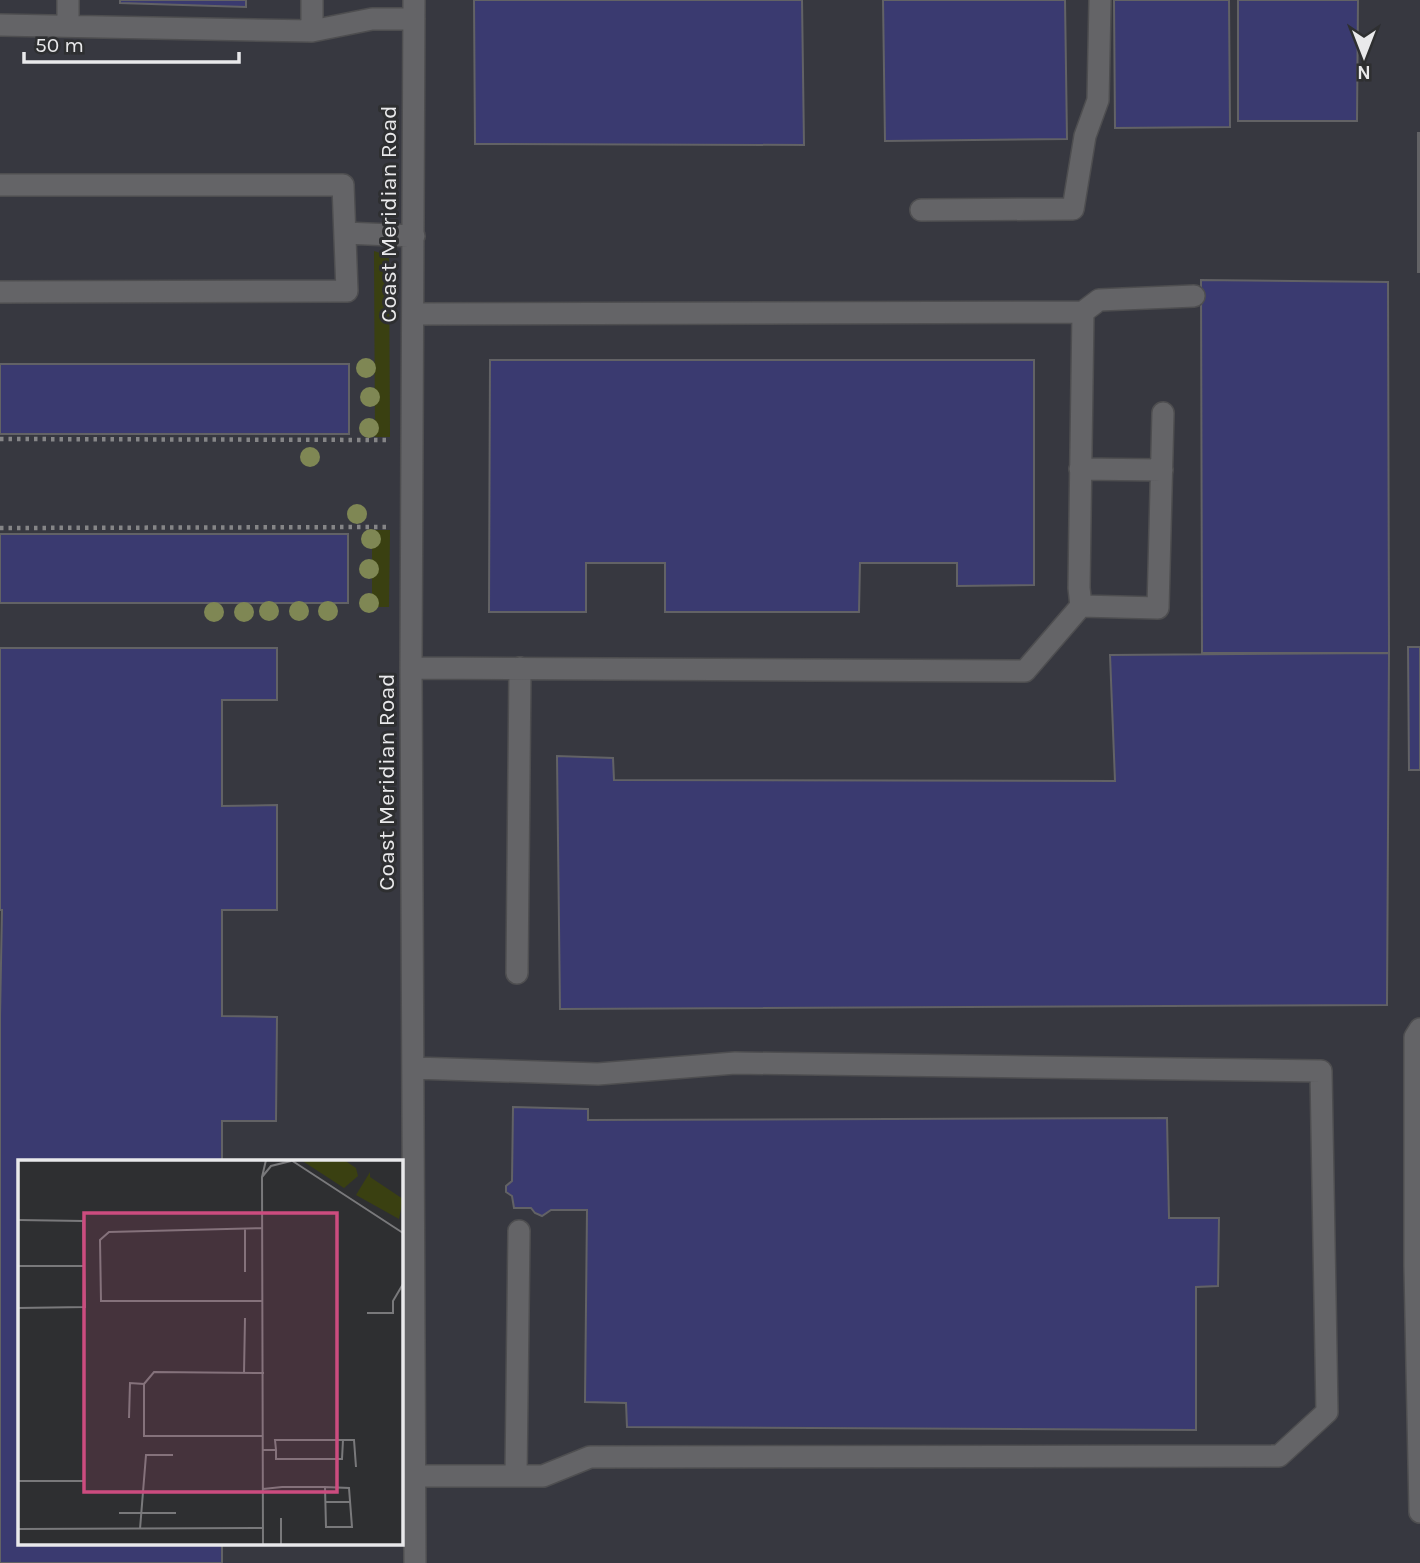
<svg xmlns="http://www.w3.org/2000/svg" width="1420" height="1563" font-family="Karla,sans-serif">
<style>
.built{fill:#373840;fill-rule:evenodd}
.green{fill:#3a4011}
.building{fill:#3a3a70;stroke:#626265;stroke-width:2}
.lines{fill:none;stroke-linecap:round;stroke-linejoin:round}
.minor-casing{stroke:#4e4e50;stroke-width:24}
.path{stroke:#858587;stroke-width:4.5;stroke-dasharray:3.5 5;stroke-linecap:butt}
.minor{stroke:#646467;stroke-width:21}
.tree{fill:#7f8754}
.labels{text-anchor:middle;stroke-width:6;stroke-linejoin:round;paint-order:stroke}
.street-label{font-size:23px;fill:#e9e9eb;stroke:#2e2f31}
.inset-road{fill:none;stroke:#79797b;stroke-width:2}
.view{fill:#cc4c7f;fill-opacity:0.15;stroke:#cc4c7f;stroke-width:3.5}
.inset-edge{fill:none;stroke:#e9e9eb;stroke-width:3.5}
</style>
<rect width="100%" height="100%" fill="#2e2f31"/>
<path class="built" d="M 0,0 L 1420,0 L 1420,1563 L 0,1563 ZM 19,1162 L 401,1162 L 401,1544 L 19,1544 Z"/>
<path class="green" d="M 374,251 L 389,256 L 390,437 L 375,437 Z
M 372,530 L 390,530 L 389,607 L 372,607 Z"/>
<path class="building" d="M 120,0 L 246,0 L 246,7 L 120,3 Z
M 474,0 L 802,0 L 804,145 L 475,144 Z
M 883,0 L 1065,0 L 1067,139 L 885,141 Z
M 1114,0 L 1229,0 L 1230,127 L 1115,128 Z
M 1238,0 L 1358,0 L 1357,121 L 1238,121 Z
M 1418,133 L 1420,133 L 1420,272 L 1418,272 Z
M 1201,280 L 1388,282 L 1389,653 L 1202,653 Z
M 490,360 L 1034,360 L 1034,585 L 957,586 L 957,563 L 860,563 L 859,612 L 665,612 L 665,563 L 586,563 L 586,612 L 489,612 Z
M 0,364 L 349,364 L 349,434 L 0,434 Z
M 0,534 L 348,534 L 348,603 L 0,603 Z
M 1408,647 L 1420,647 L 1420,770 L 1409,770 Z
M 0,648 L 277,648 L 277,700 L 222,700 L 222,806 L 277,805 L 277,910 L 222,910 L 222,1016 L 277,1017 L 276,1121 L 222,1121 L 222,1162 L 19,1162 L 19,1544 L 222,1544 L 222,1563 L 0,1563 L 0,1016 L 2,910 L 0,910 Z
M 1389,653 L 1387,1005 L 560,1009 L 557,756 L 613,758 L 614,780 L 1115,781 L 1110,655 Z
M 513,1107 L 588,1109 L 588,1120 L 1167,1118 L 1169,1218 L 1219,1218 L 1218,1286 L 1196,1287 L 1196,1430 L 627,1427 L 626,1403 L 585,1402 L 587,1210 L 551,1210 L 542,1216 L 535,1213 L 531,1208 L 514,1208 L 512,1196 L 506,1192 L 506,1186 L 512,1181 Z"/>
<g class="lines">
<defs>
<path id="minor" d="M 68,0 L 68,26
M 414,0 L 411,668 L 415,1563
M 0,25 L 312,31 L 372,19 L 414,19
M 312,31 L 312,0
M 0,185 L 343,185 L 347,291 L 0,292
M 921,210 L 1073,209 L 1085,136 L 1098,100 L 1100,0
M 345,233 L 414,236
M 1083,312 L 1099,300 L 1194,296
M 414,314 L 1083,312 L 1079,588 L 1081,606 L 1158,608 L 1163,413
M 1080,469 L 1162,470
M 411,668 L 1025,671 L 1081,606
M 517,973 L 520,668
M 1420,1029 L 1415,1037 L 1415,1267 L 1420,1512
M 414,1068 L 598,1074 L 735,1063 L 1321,1071 L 1327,1412 L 1279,1456 L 590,1457 L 543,1476 L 414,1476
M 516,1476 L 519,1231"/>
</defs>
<use href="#minor" class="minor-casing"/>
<path class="path" d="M 0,439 L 390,440
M 0,528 L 387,527"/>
<use href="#minor" class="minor"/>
</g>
<g class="tree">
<circle cx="366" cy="368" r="10"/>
<circle cx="370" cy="397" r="10"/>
<circle cx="369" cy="428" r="10"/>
<circle cx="310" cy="457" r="10"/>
<circle cx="357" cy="514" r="10"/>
<circle cx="371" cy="539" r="10"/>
<circle cx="369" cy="569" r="10"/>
<circle cx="369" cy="603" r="10"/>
<circle cx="269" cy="611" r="10"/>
<circle cx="299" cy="611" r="10"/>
<circle cx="328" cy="611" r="10"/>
<circle cx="214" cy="612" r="10"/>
<circle cx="244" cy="612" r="10"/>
</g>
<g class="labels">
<g class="street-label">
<text transform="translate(388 214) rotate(-90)" y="8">Coast Meridian Road</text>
<text transform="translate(386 782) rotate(-90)" y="8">Coast Meridian Road</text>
</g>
</g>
<g transform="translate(18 1160)">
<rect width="385" height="385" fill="#2e2f31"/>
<path d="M 283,0 L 326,0 L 338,8 L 340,16 L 326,28 ZM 352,12 L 352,17 L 385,39 L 381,59 L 338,35 Z" fill="#3a4011"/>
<path class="inset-road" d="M 273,0 L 385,73M 244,17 L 253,6 L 273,1M 0,60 L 65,61 L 67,147 L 0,148M 245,68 L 91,72 L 82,80 L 83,141 L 245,141M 0,106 L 66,106M 227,112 L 227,68M 349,153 L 375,153 L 375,141 L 385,124M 226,213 L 227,158M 126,224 L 136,212 L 246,213M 111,258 L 112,223 L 126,224 L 126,276 L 245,276M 325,280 L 336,280 L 338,307M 245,290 L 258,290 L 257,280 L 325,280 L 324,299 L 258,299 L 258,290M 0,321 L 65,321M 245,329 L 264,327 L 307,327 L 331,328 L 334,367 L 308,367 L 307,327M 307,342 L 333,342M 101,353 L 158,353M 263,358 L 263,385M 0,369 L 245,368M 122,369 L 128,295 L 155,295M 245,385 L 244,17 L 248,0"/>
<path class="view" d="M 66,53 L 319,53 L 319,332 L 66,332 Z"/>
<rect width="385" height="385" class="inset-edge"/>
</g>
<g transform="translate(1364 56) rotate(180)" stroke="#2e2f31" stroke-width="5" paint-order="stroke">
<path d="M0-5L12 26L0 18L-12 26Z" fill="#e9e9eb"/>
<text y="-10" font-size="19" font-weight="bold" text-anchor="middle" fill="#e9e9eb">N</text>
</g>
<path d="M24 52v10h215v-10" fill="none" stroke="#e9e9eb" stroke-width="3.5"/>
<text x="35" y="52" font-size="21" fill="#e9e9eb" stroke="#2e2f31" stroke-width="5" paint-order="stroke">50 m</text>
</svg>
